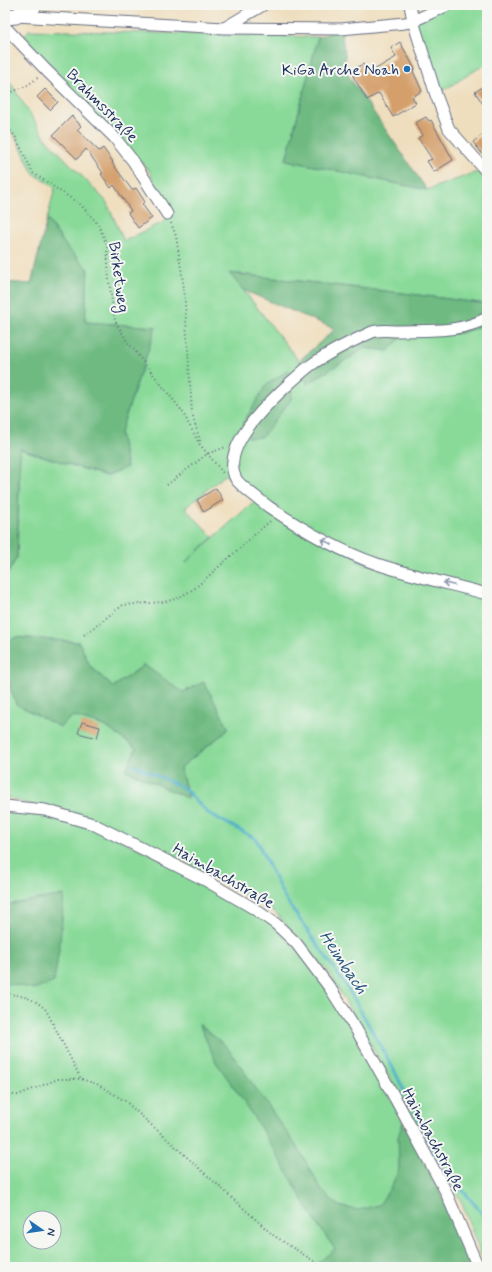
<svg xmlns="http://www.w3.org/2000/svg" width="492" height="1272" font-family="Mynerve,sans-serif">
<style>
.green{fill:#89da99;stroke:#52847c;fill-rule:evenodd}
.forest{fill:#6eba81;stroke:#447470}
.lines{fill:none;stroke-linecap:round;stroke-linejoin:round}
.stream{stroke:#4aaec9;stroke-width:3}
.building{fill:#d49f6b}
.minor-casing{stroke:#656c7f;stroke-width:13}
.secondary-casing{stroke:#656c7f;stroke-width:17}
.path{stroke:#656c7f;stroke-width:2;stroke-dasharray:1 3;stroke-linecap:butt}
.minor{stroke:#fff;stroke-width:11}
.secondary{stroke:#fff;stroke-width:15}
.oneway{stroke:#8d97ae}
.poi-dot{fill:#1f6fb2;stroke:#f6f6f2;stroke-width:1.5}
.labels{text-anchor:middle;stroke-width:4;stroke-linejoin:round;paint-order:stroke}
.poi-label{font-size:16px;fill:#1b2f5e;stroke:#f6f6f2;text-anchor:end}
.street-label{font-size:16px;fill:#1b2f5e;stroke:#f6f6f2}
.water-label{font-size:17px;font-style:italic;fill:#2b5b83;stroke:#f6f6f2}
</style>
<rect width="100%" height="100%" fill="#f6f6f2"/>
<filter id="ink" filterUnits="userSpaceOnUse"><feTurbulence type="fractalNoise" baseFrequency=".025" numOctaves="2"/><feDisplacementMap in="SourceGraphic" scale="8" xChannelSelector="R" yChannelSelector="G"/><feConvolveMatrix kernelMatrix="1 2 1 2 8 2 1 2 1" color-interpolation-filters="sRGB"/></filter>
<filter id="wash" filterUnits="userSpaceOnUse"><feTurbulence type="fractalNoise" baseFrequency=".012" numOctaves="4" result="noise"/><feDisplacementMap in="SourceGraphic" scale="16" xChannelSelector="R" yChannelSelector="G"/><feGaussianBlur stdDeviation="0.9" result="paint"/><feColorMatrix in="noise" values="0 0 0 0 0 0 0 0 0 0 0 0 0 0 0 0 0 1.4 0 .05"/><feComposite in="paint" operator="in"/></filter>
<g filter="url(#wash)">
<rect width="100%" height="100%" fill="#efdebd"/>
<path class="green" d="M 448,5 L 487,5 L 487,63 L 436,95 L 413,21 Z
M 29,30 L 318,37 L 286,160 L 427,190 L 477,172 L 487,179 L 487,304 L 411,294 L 230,273 L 299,361 L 307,384 L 365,348 L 388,351 L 402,336 L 461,333 L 487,324 L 487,592 L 356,561 L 487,599 L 487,1267 L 481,1255 L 461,1201 L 329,973 L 275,912 L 160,848 L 86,818 L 25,803 L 5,797 L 5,672 L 16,704 L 73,716 L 105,726 L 136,748 L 126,770 L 189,799 L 180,768 L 229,729 L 183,693 L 144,665 L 113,687 L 90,666 L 79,642 L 16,637 L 5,644 L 5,578 L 17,557 L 20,449 L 106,476 L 127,467 L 120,433 L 156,327 L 85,322 L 88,269 L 66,246 L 47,219 L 55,188 L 33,173 L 15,136 L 5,126 L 5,82 L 8,79 L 46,139 L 106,201 L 124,241 L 165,221 L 167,214 L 149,170 L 114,137 L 23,38 ZM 225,475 L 258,498 L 185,563 L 213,537 L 185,508 Z
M 5,811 L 53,813 L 96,828 L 202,879 L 269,922 L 302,953 L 357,1035 L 359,1046 L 365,1061 L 368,1067 L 378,1076 L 403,1122 L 439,1197 L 369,1267 L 5,1267 ZM 30,1218 L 54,1218 L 54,1242 L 30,1242 Z"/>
<path class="forest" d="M 341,29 L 348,75 L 427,190 L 286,160 L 318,37 Z
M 47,219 L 66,246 L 88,269 L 85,322 L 156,327 L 120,433 L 127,467 L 107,476 L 20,449 L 17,557 L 5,578 L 5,282 L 31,284 Z
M 229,273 L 411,294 L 487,304 L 487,324 L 461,333 L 402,336 L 388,351 L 365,348 L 307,384 L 299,361 L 335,329 L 243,290 Z
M 289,370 L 292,398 L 262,437 L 249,438 L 243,423 L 266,385 Z
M 16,637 L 79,642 L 90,666 L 113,687 L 144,665 L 183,692 L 204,682 L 229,729 L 180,768 L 189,799 L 126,770 L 136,748 L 105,726 L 73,716 L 60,727 L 16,704 L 5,672 L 5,644 Z
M 64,895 L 60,943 L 54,982 L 35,989 L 5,983 L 5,905 Z
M 199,1024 L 226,1046 L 300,1151 L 322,1191 L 339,1206 L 358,1210 L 379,1205 L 391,1187 L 399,1169 L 398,1137 L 403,1122 L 444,1200 L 473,1267 L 317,1267 L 318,1263 L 335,1249 L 315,1221 L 275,1151 L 244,1102 L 216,1062 Z"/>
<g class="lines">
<path class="stream" d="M 134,765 L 184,788 L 208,813 L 256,839 L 284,897 L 349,990 L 394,1070 L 418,1118 L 435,1158 L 487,1219"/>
</g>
<g id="blocks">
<path class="building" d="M 400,42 L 415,69 L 413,71 L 422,91 L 412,97 L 416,103 L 393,117 L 379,93 L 367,100 L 350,71 L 363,64 L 369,73 L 396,57 L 391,48 Z
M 487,84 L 487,110 L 475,92 Z
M 45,89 L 58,102 L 50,110 L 37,97 Z
M 72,116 L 81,126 L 77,130 L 99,151 L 103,148 L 113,162 L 112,163 L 132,190 L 136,188 L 145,202 L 142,204 L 152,218 L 138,228 L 128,213 L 131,211 L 114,185 L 111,188 L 101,174 L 103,173 L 86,149 L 77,159 L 53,135 Z
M 426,117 L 429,121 L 431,120 L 453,160 L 434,172 L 427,161 L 432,159 L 418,138 L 423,135 L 415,123 Z
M 487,131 L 487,160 L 473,142 Z
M 216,488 L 223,500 L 204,512 L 197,500 Z
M 82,722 L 100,727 L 97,738 L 78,733 Z"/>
</g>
</g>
<g filter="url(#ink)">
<use href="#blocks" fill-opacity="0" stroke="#656c7f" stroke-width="1"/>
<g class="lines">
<defs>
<path id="minor" d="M 410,5 L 413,21 L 436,95 L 449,129 L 487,172
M 16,16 L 224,28 L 341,29 L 405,23 L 413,21 L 448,5
M 5,27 L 47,71 L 114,137 L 133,161 L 167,214
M 226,27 L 263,5
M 487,318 C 459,333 429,330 397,331 C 389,331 377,329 370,333 C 350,342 329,352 311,365 C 304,370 298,376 292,381 C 271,400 219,447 236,479 C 240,486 263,502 269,507 C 303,530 339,551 377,564 C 413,576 450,584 487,594
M 5,806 L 45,810 L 93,824 L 205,880 L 253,908 L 276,924 L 296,943 L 330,988 L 356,1029 L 396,1100 L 445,1190 L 478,1267"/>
<path id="secondary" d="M 5,17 L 16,16 L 35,5"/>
</defs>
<use href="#minor" class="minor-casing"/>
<use href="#secondary" class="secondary-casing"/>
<path class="path" d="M 5,95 L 26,86 L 39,77
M 5,125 L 15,136 L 33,173 L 81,205 L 98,224 L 107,245 L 109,281 L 115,321 L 127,341 L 182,411 L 201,447
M 171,223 L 176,236 L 184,288 L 192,414 L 200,441
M 202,447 L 223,473
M 167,485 L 207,454 L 226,447
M 84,635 L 123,605 L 163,602 L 176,599 L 194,589 L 270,521
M 5,993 C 22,996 33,997 46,1010 L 81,1079
M 5,1095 L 18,1095 L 58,1079 L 81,1079 L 97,1084 L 125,1101 L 273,1235 L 323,1267"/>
<use href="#minor" class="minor"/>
<use href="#secondary" class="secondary"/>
</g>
<defs><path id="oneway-shaft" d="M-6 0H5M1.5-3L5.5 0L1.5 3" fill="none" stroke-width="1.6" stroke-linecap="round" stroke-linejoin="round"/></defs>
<g class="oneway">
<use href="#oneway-shaft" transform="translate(327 542) rotate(-154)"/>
<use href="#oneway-shaft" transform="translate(449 584) rotate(-166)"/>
</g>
</g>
<circle class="poi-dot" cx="407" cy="69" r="4"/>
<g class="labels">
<g class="poi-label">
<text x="399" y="75">KiGa Arche Noah</text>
</g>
<g class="street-label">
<text transform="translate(103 105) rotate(46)" y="6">Brahmsstraße</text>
<text transform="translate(120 277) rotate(82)" y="6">Birketweg</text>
<text transform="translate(224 875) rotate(30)" y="6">Haimbachstraße</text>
<text transform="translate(434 1139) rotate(62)" y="6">Haimbachstraße</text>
</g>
<g class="water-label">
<text transform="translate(344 962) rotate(56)" y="6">Heimbach</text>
</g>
</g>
<rect width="492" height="1272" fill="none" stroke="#f6f6f2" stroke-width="20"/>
<g transform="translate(42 1230) rotate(103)"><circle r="19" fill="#f6f6f2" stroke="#9ea6b7"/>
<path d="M0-3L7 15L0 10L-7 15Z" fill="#1f6fb2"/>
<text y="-6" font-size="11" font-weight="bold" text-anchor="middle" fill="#1b2f5e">N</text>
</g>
</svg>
